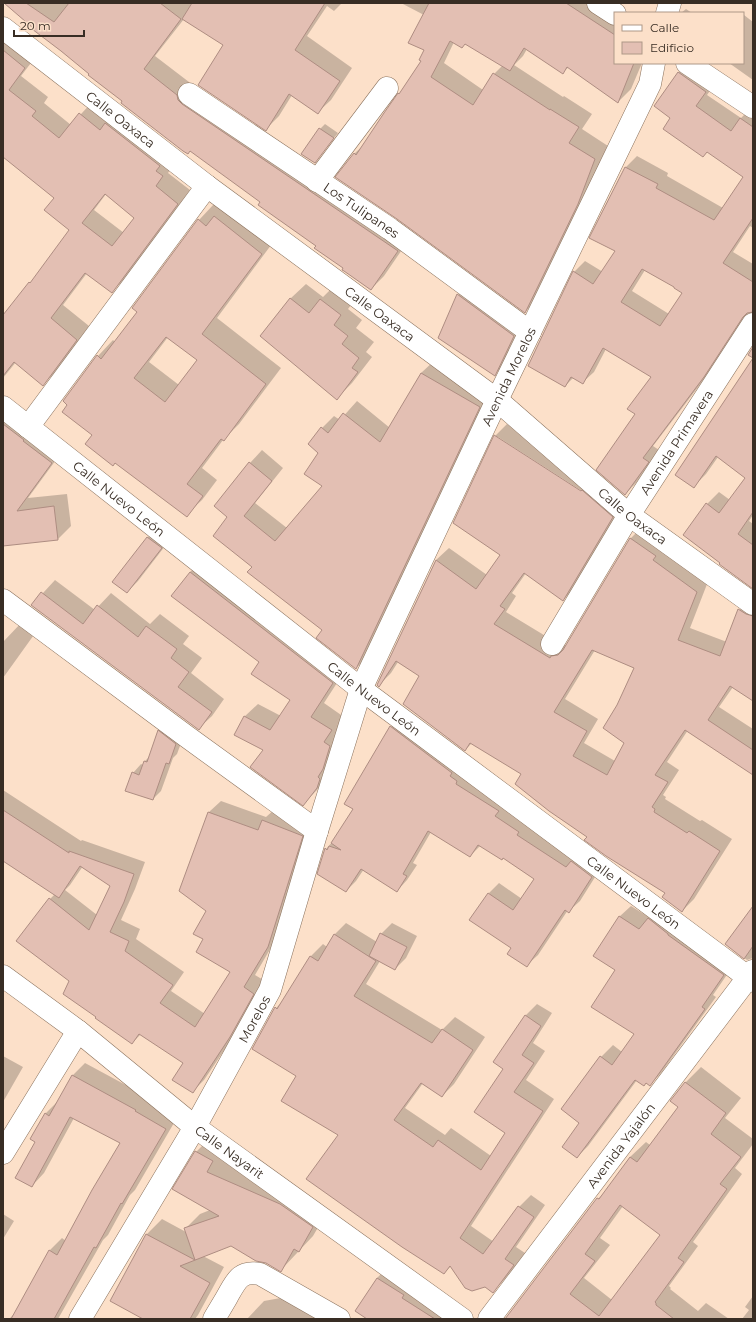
<svg xmlns="http://www.w3.org/2000/svg" width="756" height="1322" font-family="Montserrat,sans-serif">
<style>
.shadow{fill:#0003;fill-rule:evenodd}
.building{fill:#e3bfb3;stroke:#ae8d82;fill-rule:evenodd}
.lines{fill:none;stroke-linecap:round;stroke-linejoin:round}
.minor-casing{stroke:#8b725d;stroke-width:23}
.minor{stroke:#fff;stroke-width:22}
.labels{text-anchor:middle;stroke-width:3;stroke-linejoin:round;paint-order:stroke}
.street-label{font-size:13px;fill:#382d24;stroke:#fce0c9}
</style>
<rect width="100%" height="100%" fill="#fce0c9"/>
<path class="shadow" d="M 5,3 L 189,3 L 192,5 L 193,3 L 342,3 L 334,11 L 327,6 L 307,36 L 352,68 L 331,100 L 317,113 L 292,95 L 279,116 L 266,129 L 224,45 L 184,19 L 155,56 L 189,82 L 190,87 L 410,238 L 384,276 L 371,289 L 261,202 L 124,101 Z
M 401,3 L 600,3 L 615,13 L 615,63 L 642,63 L 631,89 L 618,102 L 569,67 L 563,72 L 527,49 L 523,56 L 514,65 L 563,97 L 564,96 L 592,114 L 582,129 L 608,146 L 538,299 L 525,312 L 398,218 L 337,177 L 355,153 L 366,143 L 423,61 L 425,50 L 424,15 ZM 454,42 L 466,43 L 503,65 L 494,74 L 483,90 L 444,63 Z
M 686,9 L 692,13 L 681,13 Z
M 744,15 L 753,22 L 753,80 L 729,63 L 743,63 Z
M 3,28 L 37,55 L 21,76 L 48,97 L 44,103 L 71,125 L 93,101 L 175,163 L 168,173 L 190,190 L 125,279 L 112,291 L 87,273 L 63,305 L 89,326 L 56,372 L 43,384 L 16,362 L 3,378 L 3,317 L 36,276 L 71,230 L 56,198 L 3,156 ZM 106,194 L 135,218 L 124,233 L 94,210 Z
M 689,63 L 716,82 L 707,95 L 741,118 L 752,107 L 753,108 L 753,228 L 750,226 L 733,252 L 753,264 L 753,310 L 749,312 L 715,365 L 653,446 L 659,450 L 636,483 L 625,494 L 636,414 L 652,377 L 606,349 L 594,372 L 582,383 L 574,377 L 565,386 L 574,272 L 585,261 L 603,272 L 616,251 L 625,168 L 637,156 L 668,173 L 667,176 L 723,208 L 744,177 L 708,151 L 703,156 L 672,118 L 677,74 ZM 645,270 L 676,287 L 684,293 L 669,314 L 632,291 Z
M 325,124 L 338,133 L 315,162 L 320,129 Z
M 214,204 L 277,237 L 217,318 L 281,368 L 239,424 L 223,440 L 202,468 L 217,480 L 202,500 L 186,515 L 116,462 L 113,465 L 94,435 L 98,356 L 113,340 L 115,342 L 139,311 L 199,220 ZM 168,337 L 198,360 L 179,385 L 149,362 Z
M 474,279 L 529,320 L 510,359 L 494,375 L 439,337 L 458,295 Z
M 306,284 L 323,297 L 336,284 L 355,300 L 348,309 L 362,320 L 356,328 L 374,342 L 366,352 L 372,357 L 352,383 L 337,398 L 261,335 L 291,298 Z
M 753,359 L 753,515 L 749,521 L 753,524 L 753,587 L 707,504 L 719,492 L 730,500 L 746,477 L 718,457 L 706,474 L 694,486 Z
M 434,361 L 492,394 L 369,656 L 356,668 L 324,630 L 253,566 L 229,516 L 250,463 L 262,450 L 283,468 L 255,503 L 287,528 L 324,486 L 320,452 L 322,428 L 334,416 L 340,420 L 357,401 L 390,428 L 421,373 Z
M 3,402 L 64,449 L 28,498 L 67,494 L 71,526 L 58,539 L 3,540 Z
M 507,424 L 594,480 L 624,505 L 575,588 L 563,600 L 526,573 L 512,593 L 516,596 L 506,612 L 562,646 L 568,644 L 631,538 L 643,526 L 709,579 L 690,628 L 727,642 L 739,610 L 751,597 L 753,599 L 753,700 L 733,687 L 719,707 L 753,729 L 753,774 L 688,730 L 667,762 L 679,770 L 663,795 L 666,797 L 665,799 L 700,821 L 702,820 L 732,839 L 694,899 L 682,911 L 666,893 L 588,836 L 522,774 L 472,743 L 465,750 L 421,676 L 398,662 L 391,673 L 379,685 L 436,560 L 449,548 L 487,575 L 501,555 L 495,436 ZM 498,437 L 585,493 L 584,495 L 498,439 ZM 595,650 L 635,668 L 618,706 L 626,742 L 615,761 L 584,743 L 598,719 L 565,699 Z
M 159,527 L 172,537 L 138,581 L 127,592 L 114,581 L 148,537 Z
M 204,559 L 346,669 L 324,703 L 344,717 L 337,728 L 343,732 L 330,774 L 316,791 L 303,804 L 265,750 L 244,717 L 258,704 L 281,716 L 292,700 L 260,662 L 190,572 Z
M 55,580 L 95,610 L 111,593 L 150,624 L 160,614 L 189,636 L 183,644 L 202,658 L 191,673 L 224,699 L 212,716 L 199,728 L 32,605 Z
M 22,622 L 36,632 L 3,678 L 3,642 Z
M 401,716 L 602,866 L 580,901 L 569,911 L 568,910 L 538,955 L 527,965 L 513,948 L 489,893 L 499,883 L 522,899 L 536,879 L 503,857 L 481,845 L 470,856 L 431,832 L 413,863 L 417,865 L 407,880 L 397,891 L 364,869 L 356,881 L 346,891 L 319,873 L 326,849 L 333,841 L 354,808 L 391,727 Z
M 167,723 L 184,735 L 177,754 L 173,758 L 161,791 L 153,799 L 133,773 L 141,764 L 143,765 L 145,761 L 150,756 L 159,731 Z
M 3,790 L 81,841 L 82,840 L 145,862 L 135,889 L 121,920 L 140,929 L 136,939 L 184,972 L 171,991 L 205,1014 L 232,972 L 204,939 L 208,911 L 209,812 L 221,801 L 266,817 L 275,809 L 314,824 L 279,934 L 255,975 L 265,981 L 242,1024 L 204,1080 L 192,1092 L 185,1063 L 141,1034 L 132,1043 L 97,1017 L 70,981 L 50,899 L 55,894 L 3,860 ZM 83,866 L 111,885 L 97,915 L 65,890 L 70,885 Z
M 631,906 L 650,918 L 735,963 L 713,995 L 716,997 L 661,1073 L 650,1085 L 647,1082 L 644,1085 L 637,1080 L 588,1146 L 577,1157 L 581,1123 L 562,1109 L 601,1057 L 613,1045 L 622,1052 L 635,1034 L 616,969 L 619,917 Z
M 753,908 L 753,958 L 747,960 L 726,944 Z
M 346,923 L 377,942 L 381,934 L 392,923 L 417,936 L 406,958 L 395,969 L 380,961 L 366,984 L 442,1030 L 455,1017 L 485,1037 L 454,1084 L 442,1096 L 423,1083 L 405,1108 L 445,1135 L 451,1128 L 491,1156 L 506,1133 L 505,1068 L 525,1016 L 537,1004 L 552,1013 L 533,1043 L 545,1051 L 526,1080 L 554,1099 L 471,1226 L 494,1242 L 519,1207 L 531,1195 L 545,1205 L 516,1247 L 525,1253 L 505,1279 L 493,1291 L 451,1266 L 444,1273 L 339,1134 L 298,1075 L 276,1008 L 285,999 L 311,956 L 323,944 L 327,947 L 334,935 Z
M 3,1056 L 23,1067 L 3,1102 Z
M 85,1063 L 148,1097 L 178,1116 L 135,1190 L 130,1195 L 108,1235 L 103,1240 L 58,1319 L 9,1319 L 14,1314 L 49,1251 L 62,1238 L 66,1241 L 121,1143 L 74,1118 L 44,1173 L 32,1186 L 36,1141 L 45,1114 L 58,1101 L 73,1075 Z
M 701,1067 L 741,1098 L 725,1118 L 753,1139 L 753,1144 L 735,1168 L 742,1174 L 693,1242 L 698,1246 L 669,1286 L 671,1288 L 670,1289 L 698,1311 L 706,1303 L 729,1319 L 506,1319 L 598,1199 L 608,1189 L 630,1157 L 646,1142 L 650,1145 L 679,1107 L 671,1101 L 686,1082 ZM 623,1206 L 662,1235 L 612,1300 L 584,1278 L 610,1245 L 600,1238 Z
M 211,1137 L 327,1212 L 313,1236 L 281,1270 L 231,1245 L 203,1256 L 224,1267 L 198,1315 L 195,1319 L 145,1319 L 112,1301 L 147,1234 L 162,1219 L 186,1232 L 185,1229 L 200,1214 L 210,1210 L 196,1152 Z
M 3,1214 L 14,1221 L 3,1239 Z
M 393,1262 L 417,1282 L 475,1319 L 369,1319 L 377,1278 Z
M 753,1296 L 753,1319 L 742,1319 L 749,1310 L 745,1307 Z
M 286,1297 L 318,1319 L 247,1319 L 264,1301 Z"/>
<path class="building" d="M 4,3 L 26,3 L 54,22 L 69,3 L 160,3 L 181,19 L 144,69 L 177,95 L 178,100 L 182,104 L 398,251 L 371,290 L 344,271 L 342,270 L 343,268 L 314,248 L 316,246 L 258,205 L 260,202 L 190,151 L 188,154 L 183,151 L 121,103 L 122,101 L 88,75 L 89,74 L 61,51 L 32,29 L 33,28 Z
M 192,3 L 325,3 L 295,50 L 340,81 L 318,114 L 289,94 L 266,131 L 198,85 L 223,45 L 182,19 Z
M 429,3 L 566,3 L 615,35 L 615,63 L 634,63 L 618,103 L 567,67 L 563,74 L 524,48 L 510,71 L 465,44 L 462,48 L 450,41 L 431,77 L 473,105 L 493,73 L 550,110 L 550,109 L 579,127 L 569,143 L 595,159 L 578,204 L 525,313 L 397,219 L 335,177 L 354,153 L 356,155 L 384,113 L 398,93 L 399,94 L 421,61 L 419,60 L 424,50 L 408,43 Z
M 3,50 L 25,68 L 9,90 L 36,111 L 32,116 L 59,138 L 79,113 L 100,130 L 105,123 L 160,166 L 156,171 L 163,176 L 156,186 L 178,204 L 112,293 L 85,273 L 51,318 L 77,340 L 43,386 L 14,362 L 3,376 L 3,315 L 29,282 L 30,283 L 69,230 L 44,210 L 54,198 L 3,157 ZM 105,194 L 134,218 L 112,246 L 82,223 Z
M 678,72 L 706,92 L 696,106 L 731,131 L 740,118 L 753,127 L 753,218 L 723,263 L 753,282 L 753,312 L 747,313 L 743,317 L 704,377 L 643,458 L 649,462 L 625,495 L 596,470 L 635,414 L 627,409 L 651,377 L 603,348 L 583,384 L 571,377 L 565,387 L 528,366 L 573,271 L 593,284 L 615,251 L 589,238 L 625,167 L 658,184 L 656,188 L 714,220 L 743,177 L 707,152 L 703,157 L 663,129 L 670,118 L 654,106 ZM 642,269 L 674,287 L 674,288 L 682,293 L 660,326 L 621,302 Z
M 319,128 L 334,138 L 315,163 L 301,154 Z
M 214,216 L 262,254 L 202,334 L 266,384 L 224,441 L 221,439 L 187,484 L 203,496 L 187,517 L 115,463 L 113,466 L 85,444 L 92,435 L 62,412 L 67,405 L 63,401 L 97,355 L 101,359 L 137,312 L 132,308 L 198,219 L 206,226 ZM 166,337 L 197,360 L 165,402 L 134,378 Z
M 457,294 L 514,336 L 495,376 L 438,338 Z
M 290,298 L 309,313 L 320,299 L 341,315 L 334,325 L 348,336 L 342,344 L 359,358 L 352,368 L 358,372 L 337,400 L 260,336 Z
M 753,347 L 753,512 L 738,534 L 753,545 L 753,589 L 719,564 L 720,563 L 683,535 L 706,503 L 719,513 L 745,478 L 716,456 L 694,488 L 675,475 L 753,358 L 748,355 Z
M 421,373 L 480,407 L 356,669 L 316,638 L 322,630 L 247,572 L 252,567 L 213,536 L 227,517 L 214,506 L 249,462 L 272,481 L 244,516 L 275,541 L 322,486 L 304,474 L 318,453 L 308,444 L 321,427 L 328,433 L 343,413 L 380,442 Z
M 3,424 L 24,440 L 23,441 L 52,463 L 17,511 L 54,506 L 58,540 L 3,546 Z
M 494,435 L 581,491 L 582,490 L 613,517 L 563,601 L 524,573 L 500,606 L 505,609 L 494,624 L 550,658 L 551,656 L 558,655 L 563,650 L 630,538 L 656,556 L 653,560 L 697,592 L 678,640 L 720,656 L 738,609 L 746,614 L 753,616 L 753,701 L 730,686 L 708,720 L 753,750 L 753,775 L 685,730 L 655,775 L 668,782 L 652,807 L 655,809 L 654,812 L 687,833 L 689,831 L 720,851 L 682,912 L 662,897 L 665,893 L 606,856 L 584,840 L 587,837 L 549,811 L 515,784 L 521,774 L 470,743 L 465,751 L 403,704 L 419,676 L 396,661 L 379,687 L 377,685 L 436,560 L 476,589 L 500,555 L 453,523 ZM 592,650 L 634,668 L 617,705 L 603,728 L 624,743 L 607,775 L 573,756 L 587,731 L 554,712 Z
M 147,537 L 162,548 L 127,593 L 112,582 Z
M 190,572 L 333,683 L 311,717 L 332,730 L 324,742 L 330,746 L 323,769 L 318,777 L 320,779 L 317,788 L 303,806 L 250,767 L 263,750 L 234,735 L 244,716 L 270,730 L 290,700 L 251,674 L 259,662 L 171,596 Z
M 41,592 L 83,624 L 97,605 L 138,637 L 146,626 L 177,649 L 171,658 L 189,672 L 178,687 L 212,712 L 199,730 L 31,605 Z
M 390,726 L 452,773 L 450,776 L 457,781 L 456,784 L 499,811 L 495,816 L 519,832 L 517,835 L 566,867 L 571,861 L 592,877 L 569,913 L 565,910 L 527,967 L 507,954 L 511,948 L 469,920 L 488,893 L 513,910 L 534,879 L 503,858 L 502,860 L 478,845 L 470,857 L 428,831 L 403,874 L 407,876 L 397,892 L 361,869 L 346,892 L 317,874 L 325,848 L 327,850 L 329,846 L 341,850 L 331,843 L 353,809 L 344,804 Z
M 158,730 L 176,744 L 169,764 L 166,763 L 153,800 L 125,791 L 132,772 L 139,775 L 144,761 L 147,762 Z
M 3,810 L 69,853 L 69,851 L 134,874 L 124,902 L 110,932 L 129,941 L 125,951 L 173,985 L 160,1003 L 195,1027 L 230,972 L 196,952 L 203,939 L 193,934 L 206,911 L 179,891 L 208,812 L 258,830 L 262,820 L 303,836 L 268,947 L 244,987 L 254,994 L 230,1037 L 193,1093 L 172,1080 L 183,1063 L 139,1034 L 132,1044 L 95,1018 L 96,1017 L 63,994 L 69,981 L 16,941 L 49,898 L 89,930 L 110,886 L 80,866 L 59,898 L 3,861 Z
M 753,906 L 753,946 L 744,959 L 725,944 Z
M 619,916 L 639,929 L 648,918 L 668,934 L 668,935 L 724,975 L 702,1007 L 705,1009 L 650,1086 L 646,1083 L 644,1086 L 635,1080 L 577,1158 L 562,1147 L 579,1123 L 561,1109 L 600,1056 L 612,1065 L 634,1034 L 591,1007 L 615,970 L 593,956 Z
M 380,933 L 407,947 L 395,970 L 369,956 Z
M 334,934 L 376,961 L 354,996 L 432,1043 L 442,1029 L 473,1050 L 442,1097 L 421,1083 L 394,1120 L 433,1147 L 438,1140 L 481,1170 L 505,1133 L 474,1112 L 503,1069 L 493,1062 L 525,1015 L 541,1026 L 522,1055 L 534,1063 L 514,1092 L 543,1111 L 460,1238 L 483,1254 L 518,1206 L 534,1217 L 505,1259 L 514,1265 L 493,1293 L 485,1287 L 472,1291 L 465,1288 L 450,1266 L 444,1274 L 402,1247 L 306,1179 L 338,1135 L 281,1101 L 296,1076 L 252,1049 L 275,1007 L 277,1009 L 310,956 L 318,961 Z
M 72,1075 L 136,1110 L 135,1111 L 166,1129 L 122,1204 L 121,1203 L 96,1248 L 94,1247 L 54,1319 L 11,1319 L 49,1250 L 57,1255 L 92,1190 L 120,1143 L 70,1117 L 32,1187 L 15,1178 L 35,1142 L 30,1139 L 45,1113 L 49,1116 Z
M 685,1082 L 726,1113 L 711,1134 L 741,1157 L 720,1184 L 727,1189 L 678,1258 L 684,1262 L 655,1302 L 656,1303 L 656,1305 L 674,1319 L 505,1319 L 597,1198 L 599,1199 L 630,1157 L 637,1162 L 678,1107 L 670,1101 ZM 620,1205 L 660,1235 L 599,1316 L 570,1294 L 595,1261 L 585,1254 Z
M 195,1151 L 213,1161 L 207,1172 L 280,1204 L 313,1227 L 299,1252 L 294,1249 L 281,1272 L 266,1263 L 256,1261 L 231,1246 L 180,1266 L 210,1283 L 190,1319 L 143,1319 L 110,1301 L 146,1234 L 195,1260 L 184,1228 L 219,1216 L 172,1189 Z
M 377,1278 L 404,1295 L 402,1298 L 435,1319 L 367,1319 L 355,1311 Z"/>
<g class="lines">
<defs>
<g id="minor">
<path d="M 598,3 L 615,14"/>
<path d="M 667,13 L 670,3"/>
<path id="s1" d="M 3,28 L 207,186 L 497,400 L 629,515 L 753,604"/>
<path d="M 687,63 L 753,107"/>
<path id="s2" d="M 189,94 L 390,229 L 530,332"/>
<path d="M 317,181 L 387,88"/>
<path id="s3" d="M 3,407 L 361,689 L 753,981"/>
<path d="M 28,427 L 207,186"/>
<path d="M 3,600 L 186,736 L 317,831"/>
<path id="s4" d="M 552,644 L 629,515 L 753,324"/>
<path id="s5" d="M 3,976 L 78,1031 L 195,1127 L 462,1319"/>
<path d="M 3,1153 L 78,1031"/>
<path id="s6" d="M 80,1319 L 195,1127 L 270,990 L 317,831 L 361,689 L 497,400 L 650,84 L 654,63"/>
<path d="M 214,1319 C 218,1312 223,1304 227,1297 C 236,1281 240,1270 260,1274 L 339,1319"/>
<path id="s7" d="M 489,1319 L 753,971"/>
</g>
</defs>
<use href="#minor" class="minor-casing"/>
<use href="#minor" class="minor"/>
</g>
<g class="labels">
<g class="street-label">
<text dy="5" stroke="none"><textPath href="#s1" startOffset="149">Calle Oaxaca</textPath></text>
<text dy="5" stroke="none"><textPath href="#s2" startOffset="208">Los Tulipanes</textPath></text>
<text dy="5" stroke="none"><textPath href="#s1" startOffset="473">Calle Oaxaca</textPath></text>
<text dy="5" stroke="none"><textPath href="#s6" startOffset="1040">Avenida Morelos</textPath></text>
<text dy="5" stroke="none"><textPath href="#s4" startOffset="237">Avenida Primavera</textPath></text>
<text dy="5" stroke="none"><textPath href="#s3" startOffset="148">Calle Nuevo León</textPath></text>
<text dy="5" stroke="none"><textPath href="#s1" startOffset="797">Calle Oaxaca</textPath></text>
<text dy="5" stroke="none"><textPath href="#s3" startOffset="472">Calle Nuevo León</textPath></text>
<text dy="5" stroke="none"><textPath href="#s3" startOffset="796">Calle Nuevo León</textPath></text>
<text dy="5" stroke="none"><textPath href="#s6" startOffset="347">Morelos</textPath></text>
<text dy="5" stroke="none"><textPath href="#s7" startOffset="218">Avenida Yajalón</textPath></text>
<text dy="5" stroke="none"><textPath href="#s5" startOffset="287">Calle Nayarit</textPath></text>
</g>
</g>
<rect width="756" height="1322" fill="none" stroke="#382d24" stroke-width="8"/>
<rect x="614" y="12" width="130" height="52" fill="#fce0c9" stroke="#ae9887"/>
<rect x="622" y="25" width="20" height="6" fill="#ffffff" stroke="#ae9887"/>
<text x="650" y="32" font-size="12" fill="#382d24">Calle</text>
<rect x="622" y="42" width="20" height="12" fill="#e3bfb3" stroke="#ae9887"/>
<text x="650" y="52" font-size="12" fill="#382d24">Edificio</text>
<path d="M14 30v6h70v-6" fill="none" stroke="#382d24" stroke-width="2"/>
<text x="20" y="30" font-size="12" fill="#382d24" stroke="#fce0c9" stroke-width="3" paint-order="stroke">20 m</text>
</svg>
